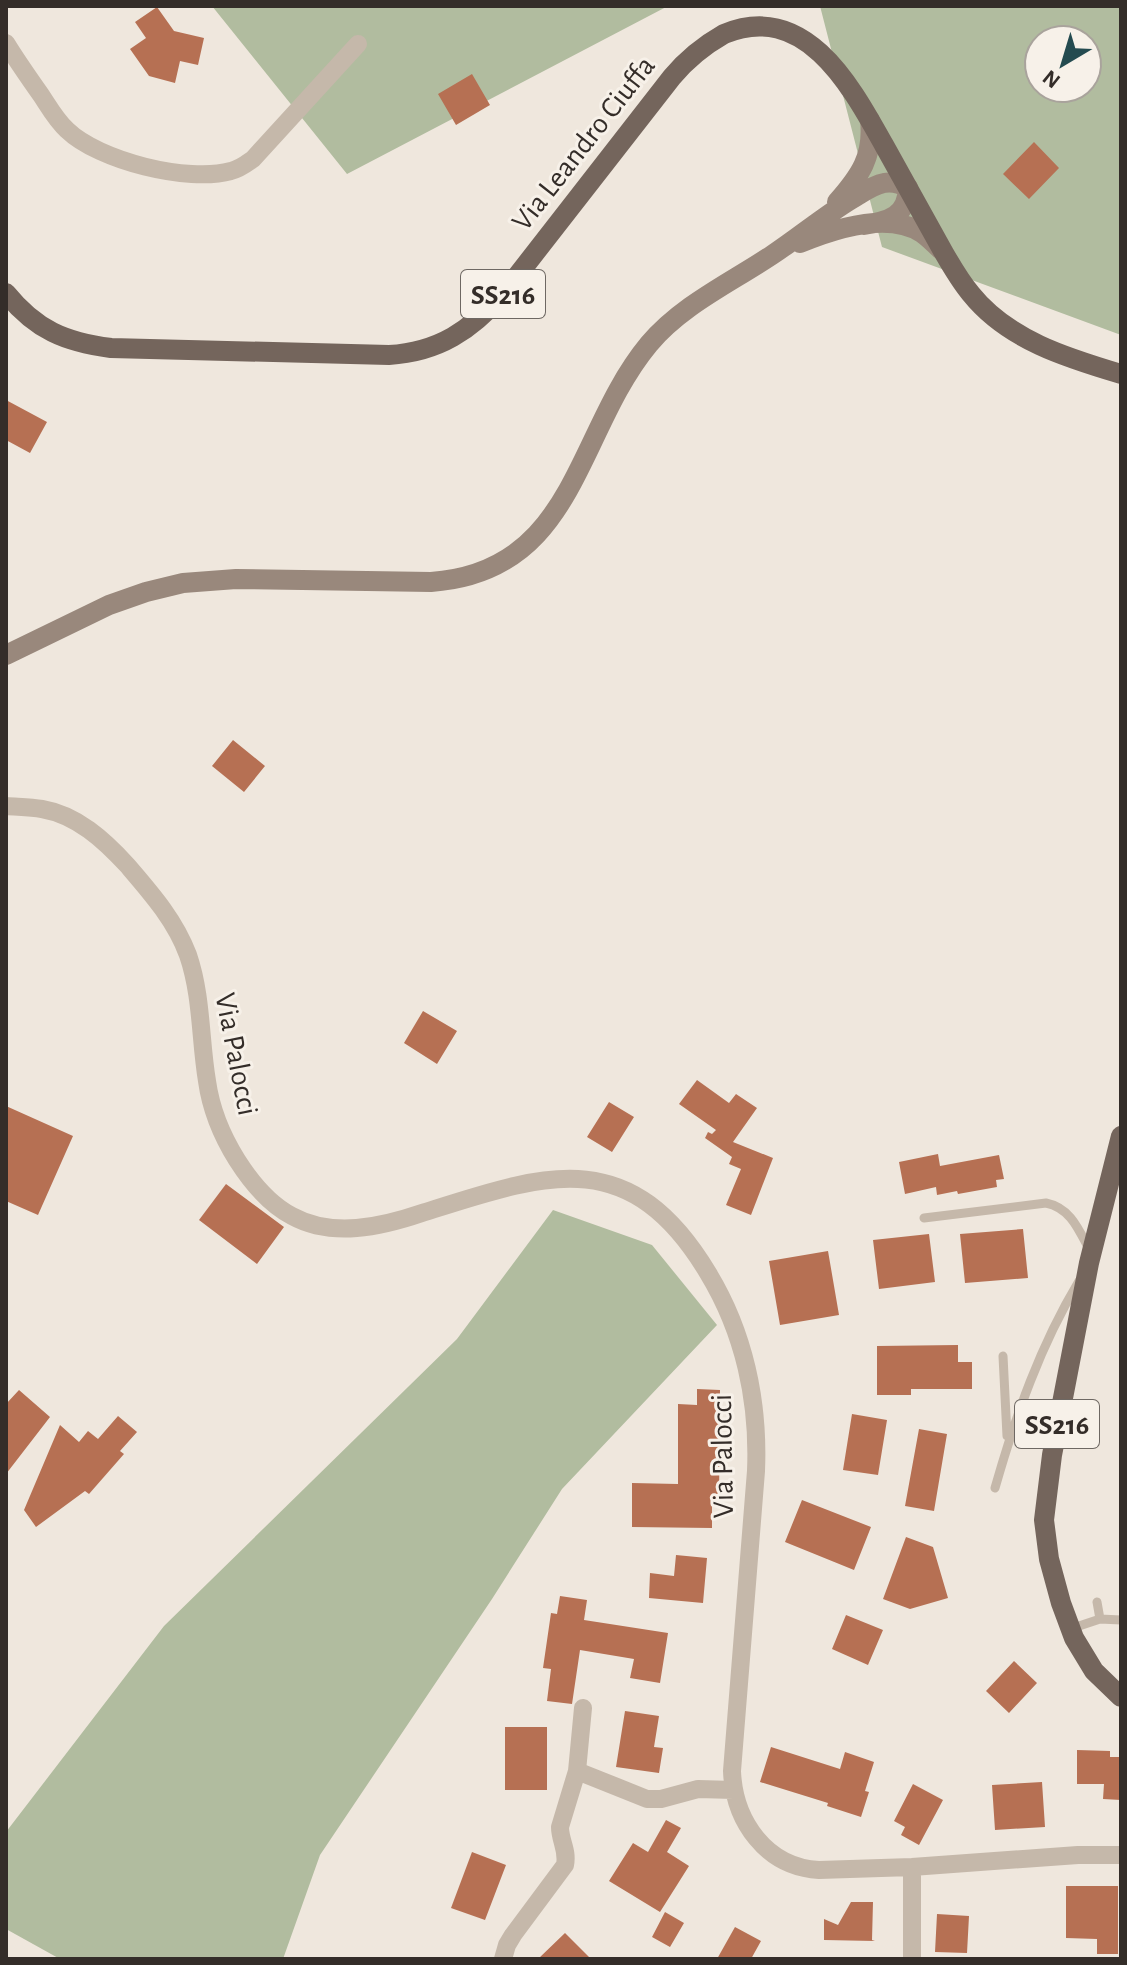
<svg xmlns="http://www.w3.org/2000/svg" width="1127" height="1965" font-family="'Alegreya Sans',sans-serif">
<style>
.green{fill:#b1bc9f;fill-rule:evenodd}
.building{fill:#b67053}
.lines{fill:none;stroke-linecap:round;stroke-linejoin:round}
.lane{stroke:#c5b8aa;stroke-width:9}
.street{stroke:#c5b8aa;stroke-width:18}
.secondary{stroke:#99887c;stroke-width:20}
.primary{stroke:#74655c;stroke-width:20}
.labels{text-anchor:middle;stroke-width:6;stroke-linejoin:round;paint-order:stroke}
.shield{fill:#f7f1e9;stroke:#6e6863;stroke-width:2}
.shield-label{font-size:28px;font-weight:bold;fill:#342d29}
.street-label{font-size:30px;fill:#342d29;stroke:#f7f1e9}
</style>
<rect width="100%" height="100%" fill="#efe7dd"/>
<path class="green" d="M 212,6 L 668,6 L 347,174 Z
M 820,6 L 1121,6 L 1121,335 L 882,247 ZM 1039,40 L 1087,40 L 1087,88 L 1039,88 Z
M 553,1210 L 652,1245 L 717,1325 L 562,1489 L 492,1599 L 320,1855 L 283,1959 L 60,1959 L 6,1929 L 6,1832 L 164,1626 L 457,1339 Z"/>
<path class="building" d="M 157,7 L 174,31 L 204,38 L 198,65 L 180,61 L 175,83 L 149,76 L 130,49 L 146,38 L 135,22 Z
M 472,74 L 490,105 L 456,125 L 438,94 Z
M 1034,142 L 1059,168 L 1029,199 L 1003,174 Z
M 6,400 L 47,422 L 30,453 L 6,440 Z
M 233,740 L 265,766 L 244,792 L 212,766 Z
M 423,1011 L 457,1031 L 437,1064 L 404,1043 Z
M 697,1080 L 729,1103 L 736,1094 L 757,1108 L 733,1142 L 773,1158 L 751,1215 L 726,1205 L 741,1169 L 729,1164 L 732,1157 L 705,1138 L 708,1132 L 712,1134 L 716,1130 L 679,1104 Z
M 609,1102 L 634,1117 L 612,1152 L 587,1137 Z
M 6,1106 L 73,1136 L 38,1215 L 6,1201 Z
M 938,1154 L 940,1166 L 999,1155 L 1004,1179 L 996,1180 L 997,1187 L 958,1194 L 957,1191 L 937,1195 L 936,1187 L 905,1194 L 899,1162 Z
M 226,1184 L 284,1227 L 257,1264 L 199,1220 Z
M 1023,1229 L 1028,1278 L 965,1283 L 960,1234 Z
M 929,1234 L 935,1282 L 879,1289 L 873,1240 Z
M 828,1251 L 839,1315 L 780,1325 L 769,1261 Z
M 958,1345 L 958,1362 L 972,1362 L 972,1389 L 911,1389 L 911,1395 L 877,1395 L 877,1346 Z
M 697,1389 L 720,1390 L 719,1502 L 712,1501 L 712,1528 L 632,1527 L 632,1483 L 678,1484 L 678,1404 L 697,1405 Z
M 19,1390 L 50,1417 L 6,1474 L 6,1404 Z
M 852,1414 L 887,1420 L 878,1475 L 843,1470 Z
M 118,1416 L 137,1432 L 120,1451 L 124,1454 L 89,1494 L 85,1491 L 36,1527 L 24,1510 L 60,1425 L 79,1442 L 88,1431 L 98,1439 Z
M 919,1429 L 947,1434 L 934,1511 L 905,1506 Z
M 802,1500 L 871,1527 L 854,1570 L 785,1542 Z
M 906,1537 L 933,1547 L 948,1598 L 910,1609 L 883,1599 Z
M 676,1555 L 707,1558 L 703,1603 L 649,1598 L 650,1573 L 674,1576 Z
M 560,1596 L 587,1600 L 584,1620 L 668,1633 L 660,1683 L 630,1678 L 634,1659 L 580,1650 L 572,1704 L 547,1701 L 551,1669 L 543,1668 L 551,1613 L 557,1614 Z
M 846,1615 L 883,1630 L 868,1665 L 832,1649 Z
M 1014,1661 L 1037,1683 L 1009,1713 L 986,1691 Z
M 625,1711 L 659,1716 L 654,1747 L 663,1748 L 659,1773 L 616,1767 Z
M 505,1727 L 547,1727 L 547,1790 L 505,1790 Z
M 771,1747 L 840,1769 L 845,1752 L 874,1762 L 865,1791 L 869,1792 L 861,1817 L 827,1806 L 828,1803 L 760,1782 Z
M 1077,1750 L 1110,1751 L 1110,1757 L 1121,1757 L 1121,1800 L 1103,1799 L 1104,1784 L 1077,1784 Z
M 1042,1782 L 1045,1827 L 995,1830 L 992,1785 Z
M 913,1784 L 943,1800 L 919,1845 L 901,1835 L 905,1827 L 894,1821 Z
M 666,1820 L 681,1828 L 667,1852 L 689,1866 L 660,1912 L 609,1881 L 633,1843 L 648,1852 Z
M 472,1852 L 506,1865 L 485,1920 L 451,1908 Z
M 1066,1886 L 1118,1886 L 1118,1954 L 1097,1954 L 1097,1939 L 1066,1938 Z
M 851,1902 L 873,1902 L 872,1940 L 875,1941 L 824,1940 L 824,1919 L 838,1925 Z
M 665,1912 L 684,1923 L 670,1947 L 652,1937 Z
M 937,1914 L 969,1916 L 967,1953 L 935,1952 Z
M 735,1927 L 761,1941 L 751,1959 L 717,1959 Z
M 565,1933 L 591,1959 L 538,1959 Z"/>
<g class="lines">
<path class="lane" d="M 924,1218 L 1046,1203 C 1070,1208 1078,1228 1089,1249
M 1003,1356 L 1007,1436
M 995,1488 C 1016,1415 1040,1346 1079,1281
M 1097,1602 L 1100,1619
M 1070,1629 L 1100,1619 L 1121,1620"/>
<path class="street" d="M 6,43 C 17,61 29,78 41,95 C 49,107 56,120 67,130 C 99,161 188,183 231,171 C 240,169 246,164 253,159 L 358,44
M 6,806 C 18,807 30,807 42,809 C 77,815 104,840 127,865 C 151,893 175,920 188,955 C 202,996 200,1039 207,1081 C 211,1110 222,1136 237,1160 C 251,1182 269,1204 292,1216 C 332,1238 381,1227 422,1213 C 545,1174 629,1142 708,1273 C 744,1332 759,1401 756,1471 L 732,1771 C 734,1821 766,1867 819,1870 L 912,1867 L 1078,1855 L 1121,1855
M 577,1771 L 583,1708
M 503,1959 L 507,1945 L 513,1935 L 565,1865 C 568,1850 560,1841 560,1827 L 577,1771 L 647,1799 L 661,1799 L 698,1789 L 734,1790
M 912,1959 L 912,1867"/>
<path class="secondary" d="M 837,202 C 860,176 874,156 870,120
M 800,243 C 834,229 888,211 922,233 C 929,238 935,244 941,250
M 6,655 L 109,605 L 146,592 L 183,583 L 236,579 L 431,582 C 576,572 575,433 649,344 C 682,305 730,283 772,255 C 799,237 824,216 852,199 C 862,193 873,185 884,183 C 893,181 901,184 908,188 C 907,216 889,221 864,225"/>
<path class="primary" d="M 6,293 C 36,330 65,342 111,348 L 389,355 C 439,352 471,330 503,294 L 672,77 C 687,59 703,46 724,34 C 806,0 852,88 884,145 C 904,181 924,217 944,253 C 952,267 960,281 971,294 C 1008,340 1067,358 1121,374
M 1121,1136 L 1089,1263 L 1052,1455 L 1044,1520 L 1049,1559 L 1061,1603 L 1074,1638 L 1094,1671 L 1121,1697"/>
</g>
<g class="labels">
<g class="shield">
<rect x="461" y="270" width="84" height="48" rx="6"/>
<rect x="1015" y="1400" width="84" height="48" rx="6"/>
</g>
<g class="shield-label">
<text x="503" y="304">SS216</text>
<text x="1057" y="1434">SS216</text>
</g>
<g class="street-label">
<text transform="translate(583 143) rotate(-52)" y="10">Via Leandro Ciuffa</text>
<text transform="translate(237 1054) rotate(79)" y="10">Via Palocci</text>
<text transform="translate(722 1456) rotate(-91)" y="10">Via Palocci</text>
</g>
</g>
<rect width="1127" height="1965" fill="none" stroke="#342d29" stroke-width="16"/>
<g transform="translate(1063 64) rotate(218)"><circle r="38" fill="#f7f1e9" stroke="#a9a39c" stroke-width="2"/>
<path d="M0-6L14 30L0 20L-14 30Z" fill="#244b50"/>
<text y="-12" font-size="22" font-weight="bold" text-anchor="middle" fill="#342d29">N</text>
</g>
</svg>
